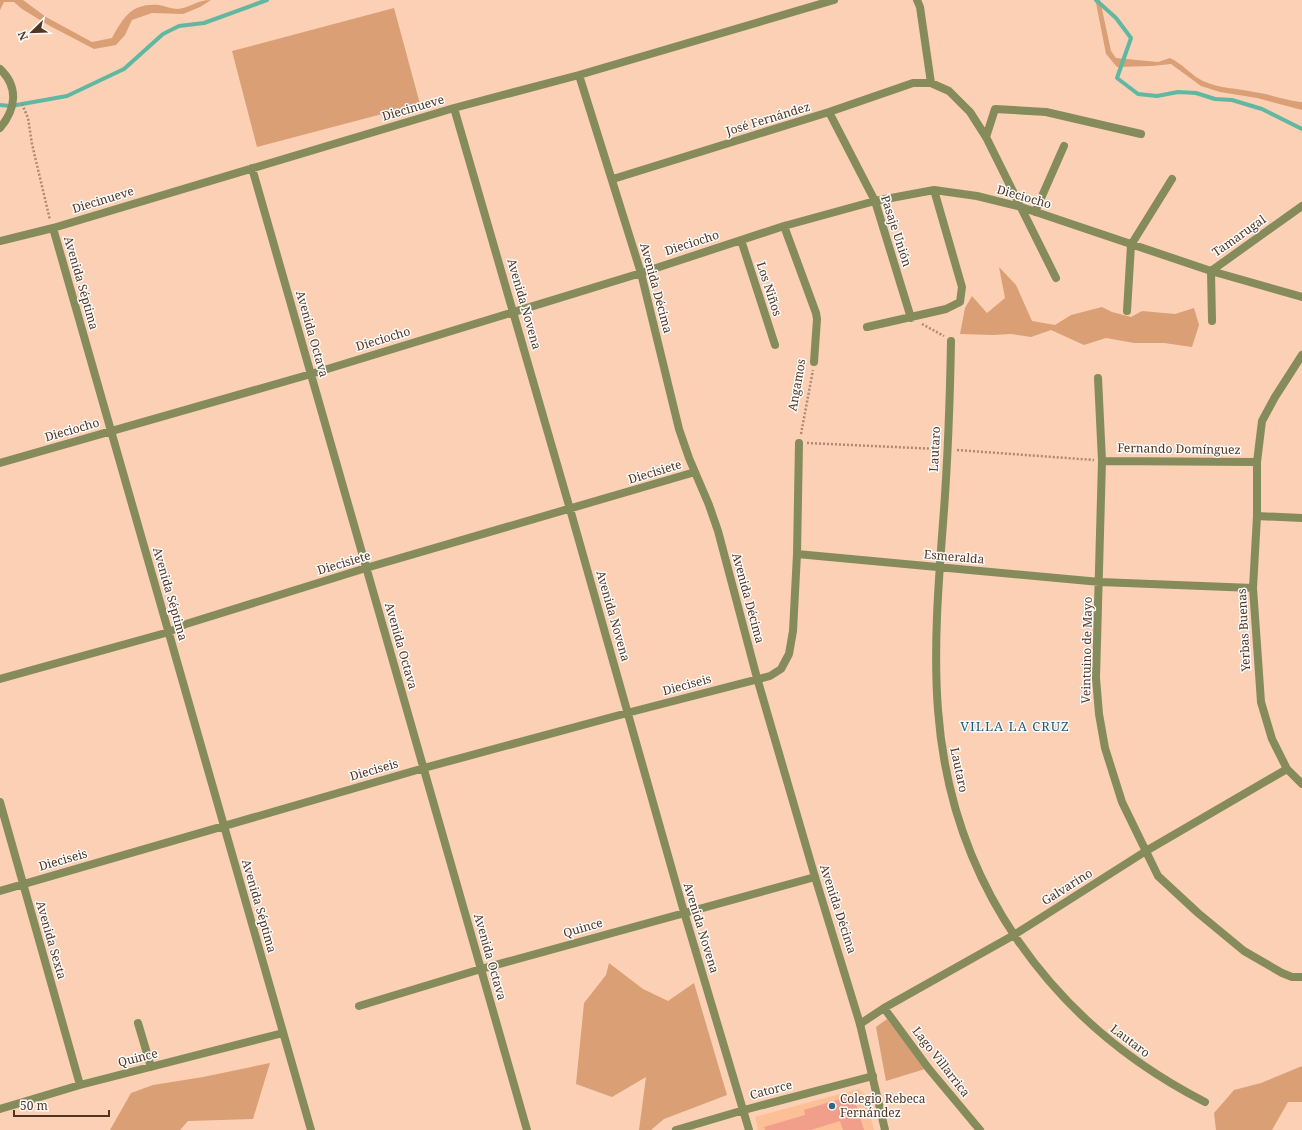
<svg xmlns="http://www.w3.org/2000/svg" width="1302" height="1130" font-family="'Noto Serif',serif">
<style>
.built{fill:#fdbf95}
.green{fill:#db9f76}
.lines{fill:none;stroke-linecap:round;stroke-linejoin:round}
.stream{stroke:#60b8a2;stroke-width:4}
.building{fill:#f19e8a}
.path{stroke:#ad8971;stroke-width:2.5;stroke-dasharray:2 2;stroke-linecap:butt}
.minor{stroke:#858b5b;stroke-width:8}
.tertiary{stroke:#858b5b;stroke-width:8}
.poi-dot{fill:#326682;stroke:#fbfbfb;stroke-width:1.5}
.labels{text-anchor:middle;stroke-width:3;stroke-linejoin:round;paint-order:stroke}
.street-label{font-size:12px;fill:#513521;stroke:#fbfbfb}
.poi-label{font-size:12px;fill:#513521;stroke:#fbfbfb;text-anchor:start}
.neighbourhood-label{font-size:13px;letter-spacing:1px;fill:#1e5c7b;stroke:#fbfbfb}
</style>
<rect width="100%" height="100%" fill="#fbd0b4"/>
<path class="built" d="M 859,1089 L 864,1094 L 874,1130 L 758,1130 L 755,1117 Z"/>
<path class="green" d="M 0,0 L 23,0 L 46,17 L 92,42 L 112,38 C 124,17 131,3 159,5 C 165,6 172,9 178,9 C 189,8 197,0 211,0 L 200,7 L 183,14 L 152,13 L 132,20 L 125,35 L 116,45 L 94,49 L 50,26 L 22,9 L 14,2 L 4,2 L 0,10 Z
M 1094,0 L 1100,0 L 1111,51 L 1116,58 L 1158,62 L 1170,58 C 1183,64 1192,76 1203,81 C 1220,89 1237,88 1254,92 C 1270,94 1284,100 1300,102 L 1302,102 L 1302,110 L 1257,98 L 1220,92 L 1201,86 L 1171,64 L 1152,66 L 1117,67 L 1106,54 L 1096,3 Z
M 394,8 L 420,104 L 257,147 L 232,51 Z
M 999,267 L 1016,285 L 1032,321 L 1055,325 L 1071,315 L 1102,307 L 1112,312 L 1131,317 L 1142,311 L 1175,314 L 1194,308 L 1199,325 L 1192,347 L 1164,343 L 1134,343 L 1106,338 L 1084,345 L 1051,330 L 1031,337 L 1011,334 L 993,335 L 960,334 L 965,308 L 972,296 L 987,313 L 1005,298 Z
M 609,963 L 643,989 L 668,1001 L 694,983 L 727,1095 L 664,1119 L 651,1130 L 639,1130 L 646,1077 L 612,1097 L 576,1084 L 584,1003 L 606,975 Z
M 887,1019 L 925,1069 L 886,1081 L 876,1027 Z
M 270,1063 L 253,1119 L 188,1121 L 180,1130 L 110,1130 L 131,1093 L 153,1085 L 203,1077 Z
M 1302,1066 L 1302,1102 L 1288,1102 L 1272,1130 L 1216,1130 L 1214,1113 L 1234,1090 L 1261,1083 Z"/>
<g class="lines">
<path class="stream" d="M 1096,0 L 1116,18 L 1131,38 L 1117,78 L 1138,94 L 1157,96 L 1178,92 L 1196,93 L 1215,99 L 1232,100 L 1262,109 L 1302,129
M 0,105 L 11,106 L 67,96 L 124,69 L 163,34 L 179,26 L 204,23 L 267,0"/>
</g>
<path class="building" d="M 853,1095 L 864,1130 L 843,1130 L 840,1121 L 811,1130 L 765,1130 L 764,1127 L 805,1115 L 804,1110 Z"/>
<g class="lines">
<path class="path" d="M 22,104 L 28,118 L 32,144 L 50,220
M 922,324 L 944,336
M 801,434 L 813,370
M 807,443 L 938,449
M 957,450 L 1094,460"/>
<path class="minor" d="M 917,0 L 920,7 L 931,83
M 0,69 C 19,87 16,109 0,128
M 579,75 L 641,273 L 679,429 L 689,458 L 709,505 L 718,531 L 757,678
M 454,108 L 570,509 L 684,912 L 749,1130
M 829,112 L 875,201 L 911,318
M 986,137 L 995,109 L 1046,112 L 1141,134
M 252,168 L 527,1130
M 613,179 L 829,112 L 913,83 L 931,83 L 949,91 L 970,112 L 986,137 L 1056,278
M 1035,212 L 1064,146
M 784,226 L 816,313 L 817,319 L 814,362
M 53,228 L 311,1130
M 741,240 L 775,345
M 0,241 L 53,228 L 454,108 L 579,75 L 834,0
M 1127,311 L 1131,245 L 1172,179
M 1212,321 L 1211,271 L 1302,206
M 867,327 L 946,309 L 960,302 L 962,287 L 934,190
M 951,341 C 950,397 948,454 944,510 C 939,576 933,645 938,710 C 951,884 1051,1023 1205,1102
M 1302,355 L 1275,397 L 1262,421 L 1257,462 L 1257,516 L 1253,588 L 1261,702 L 1272,739 L 1287,769 L 1302,784
M 1098,378 L 1102,461 L 1096,678 L 1099,714 L 1105,748 L 1122,802 L 1158,876 L 1198,913 L 1244,951 L 1282,973 L 1292,977 L 1302,977
M 1102,461 L 1257,462
M 0,463 L 311,374 L 641,273 L 784,226 L 875,201 L 934,190 L 977,196 L 1021,207 L 1211,271 L 1302,297
M 1257,516 L 1302,518
M 797,554 L 1100,582 L 1253,588
M 0,679 L 169,632 L 186,624 L 366,568 L 695,472
M 0,802 L 80,1085
M 0,891 L 424,768 L 627,713 L 770,676 L 781,669 L 789,654 L 793,631 L 797,554 L 799,443
M 359,1006 L 481,969 L 815,877
M 884,1008 L 929,1069 L 980,1130
M 138,1023 L 151,1067
M 860,1024 L 884,1008 L 1014,935 L 1146,851 L 1287,769
M 0,1109 L 80,1085 L 283,1033
M 676,1130 L 744,1110 L 873,1076"/>
<path class="tertiary" d="M 757,678 L 815,877 L 860,1024 L 885,1130"/>
</g>
<circle class="poi-dot" cx="832" cy="1106" r="4"/>
<g class="labels">
<g class="street-label">
<text transform="translate(413 108) rotate(-16)" y="4">Diecinueve</text>
<text transform="translate(768 119) rotate(-17)" y="4">José Fernández</text>
<text transform="translate(1024 197) rotate(16)" y="4">Dieciocho</text>
<text transform="translate(103 200) rotate(-17)" y="4">Diecinueve</text>
<text transform="translate(896 231) rotate(72)" y="4">Pasaje Unión</text>
<text transform="translate(1239 236) rotate(-35)" y="4">Tamarugal</text>
<text transform="translate(692 243) rotate(-18)" y="4">Dieciocho</text>
<text transform="translate(81 283) rotate(74)" y="4">Avenida Séptima</text>
<text transform="translate(656 288) rotate(75)" y="4">Avenida Décima</text>
<text transform="translate(769 289) rotate(72)" y="4">Los Niños</text>
<text transform="translate(524 304) rotate(74)" y="4">Avenida Novena</text>
<text transform="translate(312 334) rotate(74)" y="4">Avenida Octava</text>
<text transform="translate(383 339) rotate(-17)" y="4">Dieciocho</text>
<text transform="translate(797 385) rotate(-80)" y="4">Angamos</text>
<text transform="translate(72 430) rotate(-16)" y="4">Dieciocho</text>
<text transform="translate(935 449) rotate(-87)" y="4">Lautaro</text>
<text transform="translate(1179 449) rotate(1)" y="4">Fernando Domínguez</text>
<text transform="translate(655 472) rotate(-17)" y="4">Diecisiete</text>
<text transform="translate(954 557) rotate(5)" y="4">Esmeralda</text>
<text transform="translate(344 563) rotate(-17)" y="4">Diecisiete</text>
<text transform="translate(170 594) rotate(74)" y="4">Avenida Séptima</text>
<text transform="translate(748 598) rotate(75)" y="4">Avenida Décima</text>
<text transform="translate(613 616) rotate(74)" y="4">Avenida Novena</text>
<text transform="translate(1244 630) rotate(-93)" y="4">Yerbas Buenas</text>
<text transform="translate(401 646) rotate(74)" y="4">Avenida Octava</text>
<text transform="translate(1087 650) rotate(-89)" y="4">Veintuino de Mayo</text>
<text transform="translate(687 685) rotate(-15)" y="4">Dieciseis</text>
<text transform="translate(374 770) rotate(-16)" y="4">Dieciseis</text>
<text transform="translate(959 770) rotate(78)" y="4">Lautaro</text>
<text transform="translate(63 860) rotate(-16)" y="4">Dieciseis</text>
<text transform="translate(1067 887) rotate(-32)" y="4">Galvarino</text>
<text transform="translate(259 906) rotate(74)" y="4">Avenida Séptima</text>
<text transform="translate(838 909) rotate(72)" y="4">Avenida Décima</text>
<text transform="translate(583 928) rotate(-16)" y="4">Quince</text>
<text transform="translate(701 928) rotate(73)" y="4">Avenida Novena</text>
<text transform="translate(51 940) rotate(74)" y="4">Avenida Sexta</text>
<text transform="translate(490 957) rotate(74)" y="4">Avenida Octava</text>
<text transform="translate(1130 1041) rotate(37)" y="4">Lautaro</text>
<text transform="translate(138 1058) rotate(-14)" y="4">Quince</text>
<text transform="translate(941 1062) rotate(52)" y="4">Lago Villarrica</text>
<text transform="translate(771 1090) rotate(-15)" y="4">Catorce</text>
</g>
<g class="poi-label">
<text x="840" y="1103">Colegio Rebeca<tspan x="840" dy="14">Fernández</tspan></text>
</g>
<g class="neighbourhood-label">
<text x="1015" y="731">VILLA LA CRUZ</text>
</g>
</g>
<g transform="translate(32 32) rotate(247)" stroke="#fbfbfb" stroke-width="3" paint-order="stroke">
<path d="M0-3L7 15L0 10L-7 15Z" fill="#513521"/>
<text y="-6" font-size="11" font-weight="bold" text-anchor="middle" fill="#513521">N</text>
</g>
<path d="M14 1110v6h95v-6" fill="none" stroke="#513521" stroke-width="2"/>
<text x="20" y="1110" font-size="12" fill="#513521" stroke="#fbfbfb" stroke-width="3" paint-order="stroke">50 m</text>
</svg>
